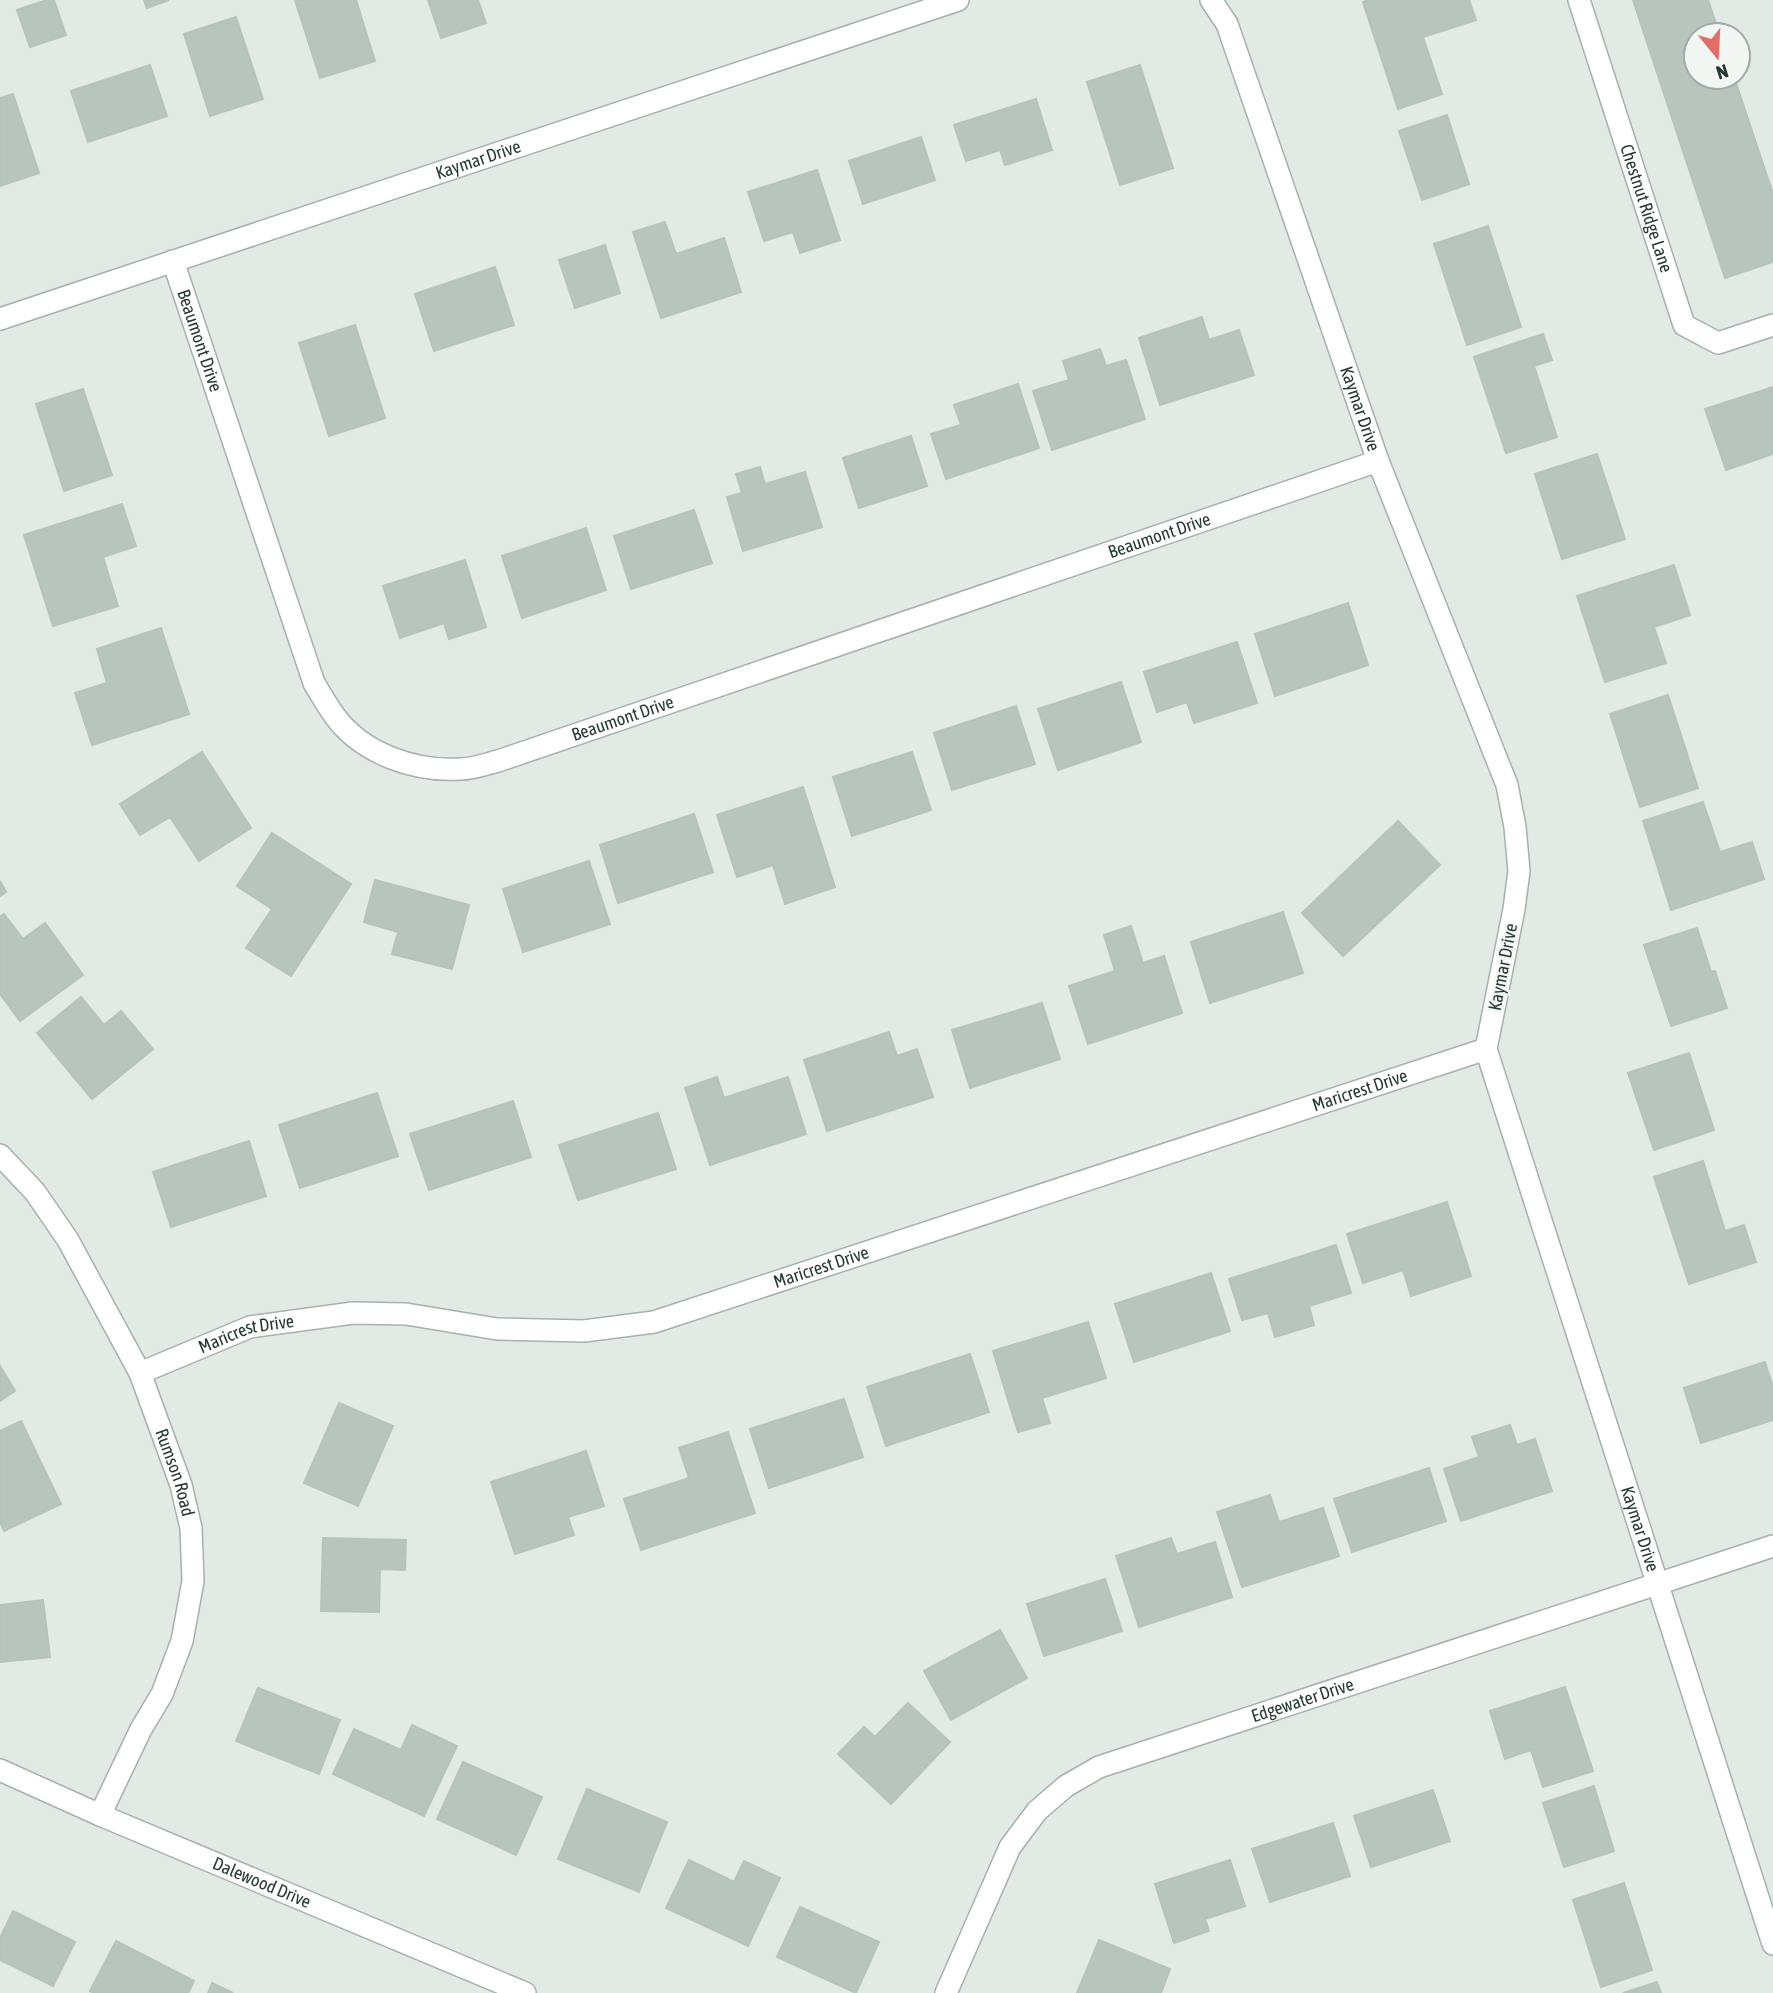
<svg xmlns="http://www.w3.org/2000/svg" width="1773" height="1993" font-family="'Asap Condensed',sans-serif">
<style>
.building{fill:#b7c5bd;stroke:#b5c3ba;stroke-width:2}
.lines{fill:none;stroke-linecap:round;stroke-linejoin:round}
.street-casing{stroke:#a5b1ab;stroke-width:24}
.street{stroke:#fff;stroke-width:21}
.labels{text-anchor:middle;stroke-width:5;stroke-linejoin:round;paint-order:stroke}
.street-label{font-size:18px;fill:#24392f;stroke:#f2f7f3}
</style>
<rect width="100%" height="100%" fill="#e2eae5"/>
<path class="building" d="M 47,0 L 54,0 L 66,35 L 30,47 L 17,10 Z
M 144,0 L 169,0 L 147,8 Z
M 295,0 L 356,0 L 375,61 L 320,78 Z
M 428,0 L 478,0 L 486,23 L 441,38 Z
M 1368,0 L 1469,0 L 1476,20 L 1423,37 L 1442,94 L 1398,109 L 1363,2 Z
M 1633,0 L 1708,0 L 1720,35 L 1696,35 L 1696,77 L 1734,77 L 1773,194 L 1773,262 L 1725,278 Z
M 236,17 L 263,99 L 210,116 L 184,34 Z
M 150,65 L 167,116 L 88,142 L 71,91 Z
M 1140,65 L 1173,168 L 1120,185 L 1087,82 Z
M 13,94 L 39,173 L 0,186 L 0,98 Z
M 1036,99 L 1052,150 L 1005,165 L 1000,150 L 966,161 L 954,125 Z
M 1447,115 L 1469,184 L 1422,200 L 1399,131 Z
M 921,137 L 935,180 L 863,204 L 849,161 Z
M 817,170 L 840,240 L 800,253 L 793,232 L 764,241 L 748,192 Z
M 665,222 L 676,254 L 724,238 L 741,292 L 661,318 L 633,232 Z
M 1488,226 L 1521,327 L 1467,345 L 1434,244 Z
M 605,245 L 620,293 L 575,308 L 559,260 Z
M 495,267 L 514,325 L 434,351 L 415,294 Z
M 1202,317 L 1209,340 L 1239,330 L 1254,375 L 1160,405 L 1139,338 Z
M 355,325 L 385,418 L 329,436 L 299,343 Z
M 1543,334 L 1552,360 L 1534,366 L 1557,437 L 1506,453 L 1474,357 Z
M 1100,349 L 1106,366 L 1126,360 L 1145,419 L 1052,450 L 1033,391 L 1069,380 L 1063,361 Z
M 1018,384 L 1039,448 L 946,479 L 931,434 L 961,425 L 954,405 Z
M 1773,387 L 1773,454 L 1726,470 L 1705,409 Z
M 83,389 L 112,475 L 64,491 L 36,404 Z
M 911,436 L 927,486 L 859,508 L 843,458 Z
M 1597,454 L 1625,539 L 1562,559 L 1535,474 Z
M 760,467 L 765,484 L 805,472 L 822,527 L 743,551 L 727,497 L 742,493 L 736,474 Z
M 122,504 L 136,546 L 103,557 L 118,606 L 53,626 L 24,535 Z
M 694,510 L 712,563 L 631,589 L 614,536 Z
M 586,528 L 606,590 L 522,618 L 502,556 Z
M 465,560 L 486,627 L 449,639 L 444,623 L 400,638 L 383,586 Z
M 1674,565 L 1690,615 L 1654,627 L 1666,663 L 1605,682 L 1577,596 Z
M 1348,603 L 1368,665 L 1275,696 L 1255,634 Z
M 161,628 L 189,714 L 92,745 L 75,693 L 107,683 L 97,649 Z
M 1237,642 L 1257,703 L 1194,723 L 1187,702 L 1157,712 L 1144,672 Z
M 1121,682 L 1141,742 L 1058,770 L 1038,709 Z
M 1668,695 L 1698,788 L 1640,807 L 1610,714 Z
M 1016,706 L 1035,764 L 952,790 L 934,733 Z
M 202,752 L 251,828 L 199,861 L 170,817 L 140,835 L 120,804 Z
M 912,752 L 931,810 L 852,836 L 833,777 Z
M 803,787 L 835,887 L 785,904 L 773,865 L 737,877 L 717,815 Z
M 1703,802 L 1720,852 L 1752,842 L 1764,879 L 1671,910 L 1643,821 Z
M 694,814 L 713,872 L 618,903 L 600,845 Z
M 1398,821 L 1440,865 L 1343,956 L 1302,913 Z
M 272,833 L 351,884 L 291,976 L 246,948 L 272,909 L 237,886 Z
M 589,861 L 610,924 L 523,952 L 503,889 Z
M 375,880 L 469,905 L 452,969 L 392,954 L 398,932 L 364,922 Z
M 0,881 L 6,892 L 0,896 Z
M 1283,912 L 1303,973 L 1210,1003 L 1191,942 Z
M 4,914 L 23,939 L 45,923 L 83,975 L 20,1021 L 0,994 L 0,917 Z
M 1131,926 L 1143,963 L 1164,956 L 1182,1013 L 1088,1044 L 1069,986 L 1115,971 L 1104,935 Z
M 1697,928 L 1711,972 L 1715,971 L 1727,1008 L 1671,1026 L 1644,945 Z
M 81,997 L 104,1025 L 121,1011 L 153,1049 L 92,1099 L 37,1033 Z
M 1042,1003 L 1060,1059 L 970,1088 L 952,1030 Z
M 889,1032 L 897,1056 L 917,1049 L 933,1097 L 827,1131 L 804,1060 Z
M 1689,1053 L 1714,1130 L 1654,1150 L 1628,1073 Z
M 717,1077 L 724,1098 L 788,1077 L 806,1134 L 710,1165 L 685,1088 Z
M 377,1093 L 398,1156 L 300,1188 L 279,1125 Z
M 513,1101 L 531,1157 L 429,1190 L 410,1134 Z
M 658,1113 L 676,1169 L 578,1200 L 559,1145 Z
M 249,1141 L 266,1196 L 171,1227 L 153,1172 Z
M 1703,1161 L 1725,1231 L 1744,1225 L 1756,1262 L 1689,1284 L 1654,1177 Z
M 1447,1202 L 1471,1276 L 1411,1296 L 1403,1270 L 1363,1283 L 1347,1234 Z
M 1336,1245 L 1351,1293 L 1309,1306 L 1314,1325 L 1275,1337 L 1268,1313 L 1242,1320 L 1229,1279 Z
M 1211,1273 L 1230,1331 L 1134,1362 L 1115,1304 Z
M 1088,1322 L 1106,1378 L 1042,1398 L 1050,1423 L 1018,1432 L 993,1351 Z
M 970,1354 L 989,1412 L 886,1446 L 867,1387 Z
M 1765,1362 L 1773,1387 L 1773,1420 L 1701,1443 L 1684,1388 Z
M 0,1366 L 15,1391 L 0,1401 Z
M 844,1399 L 863,1457 L 769,1488 L 750,1429 Z
M 339,1403 L 393,1426 L 358,1506 L 304,1483 Z
M 21,1421 L 61,1504 L 4,1531 L 0,1522 L 0,1431 Z
M 1510,1425 L 1517,1445 L 1535,1439 L 1552,1491 L 1461,1521 L 1444,1469 L 1479,1457 L 1472,1437 Z
M 728,1432 L 755,1513 L 641,1550 L 624,1499 L 689,1478 L 679,1448 Z
M 586,1451 L 604,1506 L 568,1517 L 574,1535 L 515,1554 L 491,1482 Z
M 1429,1468 L 1446,1521 L 1352,1552 L 1334,1499 Z
M 1270,1495 L 1279,1522 L 1323,1508 L 1339,1556 L 1242,1587 L 1217,1512 Z
M 323,1538 L 406,1540 L 405,1570 L 380,1569 L 379,1612 L 321,1611 Z
M 1171,1538 L 1177,1554 L 1215,1542 L 1232,1597 L 1139,1627 L 1116,1556 Z
M 1105,1579 L 1122,1631 L 1044,1656 L 1027,1604 Z
M 43,1600 L 50,1657 L 0,1662 L 0,1605 Z
M 1000,1630 L 1027,1678 L 951,1720 L 924,1671 Z
M 1565,1687 L 1593,1771 L 1543,1787 L 1531,1750 L 1505,1759 L 1490,1711 Z
M 258,1688 L 340,1720 L 319,1774 L 236,1741 Z
M 908,1703 L 950,1742 L 891,1804 L 838,1754 L 864,1727 L 875,1737 Z
M 412,1725 L 457,1746 L 424,1816 L 333,1774 L 354,1729 L 401,1750 Z
M 463,1762 L 542,1797 L 516,1855 L 437,1819 Z
M 1594,1786 L 1614,1851 L 1564,1867 L 1543,1803 Z
M 587,1789 L 667,1822 L 639,1892 L 558,1859 Z
M 1433,1790 L 1450,1841 L 1371,1867 L 1354,1816 Z
M 1333,1823 L 1350,1876 L 1270,1902 L 1252,1849 Z
M 689,1860 L 734,1882 L 744,1861 L 780,1878 L 748,1946 L 666,1908 Z
M 1230,1860 L 1245,1906 L 1205,1919 L 1209,1931 L 1174,1943 L 1155,1884 Z
M 1624,1883 L 1652,1970 L 1601,1987 L 1573,1900 Z
M 800,1907 L 879,1942 L 856,1993 L 777,1957 Z
M 13,1911 L 75,1942 L 53,1986 L 0,1960 L 0,1938 Z
M 1099,1940 L 1170,1969 L 1161,1993 L 1077,1993 Z
M 116,1941 L 194,1981 L 188,1993 L 94,1993 L 90,1991 Z
M 1657,1982 L 1661,1993 L 1623,1993 Z
M 212,1983 L 233,1993 L 208,1993 Z"/>
<g class="lines">
<defs>
<g id="street">
<path id="s1" d="M 1211,0 L 1227,24 L 1378,461 L 1507,785 L 1515,827 L 1519,871 L 1514,909 L 1486,1049 L 1773,1944"/>
<path id="s2" d="M 1579,0 L 1684,325 L 1718,343 L 1773,325"/>
<path id="s3" d="M 173,261 L 314,683 C 320,693 327,705 334,715 C 362,754 415,772 461,769 C 473,769 486,764 498,761 L 1378,461"/>
<path id="s4" d="M 0,319 L 958,0"/>
<path id="s5" d="M 0,1155 L 35,1192 L 68,1240 L 140,1373 L 181,1485 L 191,1528 L 193,1581 L 182,1641 L 162,1694 L 141,1729 L 100,1815"/>
<path id="s6" d="M 140,1373 L 250,1327 L 353,1313 L 406,1314 L 497,1329 L 584,1331 L 654,1322 L 1486,1049"/>
<path id="s7" d="M 0,1770 L 100,1815 L 525,1993"/>
<path id="s8" d="M 946,1993 L 1010,1847 L 1037,1811 L 1066,1786 L 1099,1767 L 1773,1546"/>
</g>
</defs>
<use href="#street" class="street-casing"/>
<use href="#street" class="street"/>
</g>
<g class="labels">
<g class="street-label">
<text dy="6" stroke="none"><textPath href="#s4" startOffset="504">Kaymar Drive</textPath></text>
<text dy="6" stroke="none"><textPath href="#s2" startOffset="219">Chestnut Ridge Lane</textPath></text>
<text dy="6" stroke="none"><textPath href="#s3" startOffset="84">Beaumont Drive</textPath></text>
<text dy="6" stroke="none"><textPath href="#s1" startOffset="436">Kaymar Drive</textPath></text>
<text dy="6" stroke="none"><textPath href="#s3" startOffset="1363">Beaumont Drive</textPath></text>
<text dy="6" stroke="none"><textPath href="#s3" startOffset="796">Beaumont Drive</textPath></text>
<text transform="translate(1503 967) rotate(-79)" y="6">Kaymar Drive</text>
<text dy="6" stroke="none"><textPath href="#s6" startOffset="1269">Maricrest Drive</textPath></text>
<text dy="6" stroke="none"><textPath href="#s6" startOffset="702">Maricrest Drive</textPath></text>
<text dy="6" stroke="none"><textPath href="#s6" startOffset="114">Maricrest Drive</textPath></text>
<text dy="6" stroke="none"><textPath href="#s5" startOffset="366">Rumson Road</textPath></text>
<text dy="6" stroke="none"><textPath href="#s1" startOffset="1612">Kaymar Drive</textPath></text>
<text dy="6" stroke="none"><textPath href="#s8" startOffset="495">Edgewater Drive</textPath></text>
<text dy="6" stroke="none"><textPath href="#s7" startOffset="285">Dalewood Drive</textPath></text>
</g>
</g>
<g transform="translate(1717 56) rotate(162)"><circle r="33" fill="#f2f7f3" stroke="#a0aba5" stroke-width="2"/>
<path d="M0-5L12 26L0 18L-12 26Z" fill="#e26e67"/>
<text y="-10" font-size="19" font-weight="bold" text-anchor="middle" fill="#24392f">N</text>
</g>
</svg>
